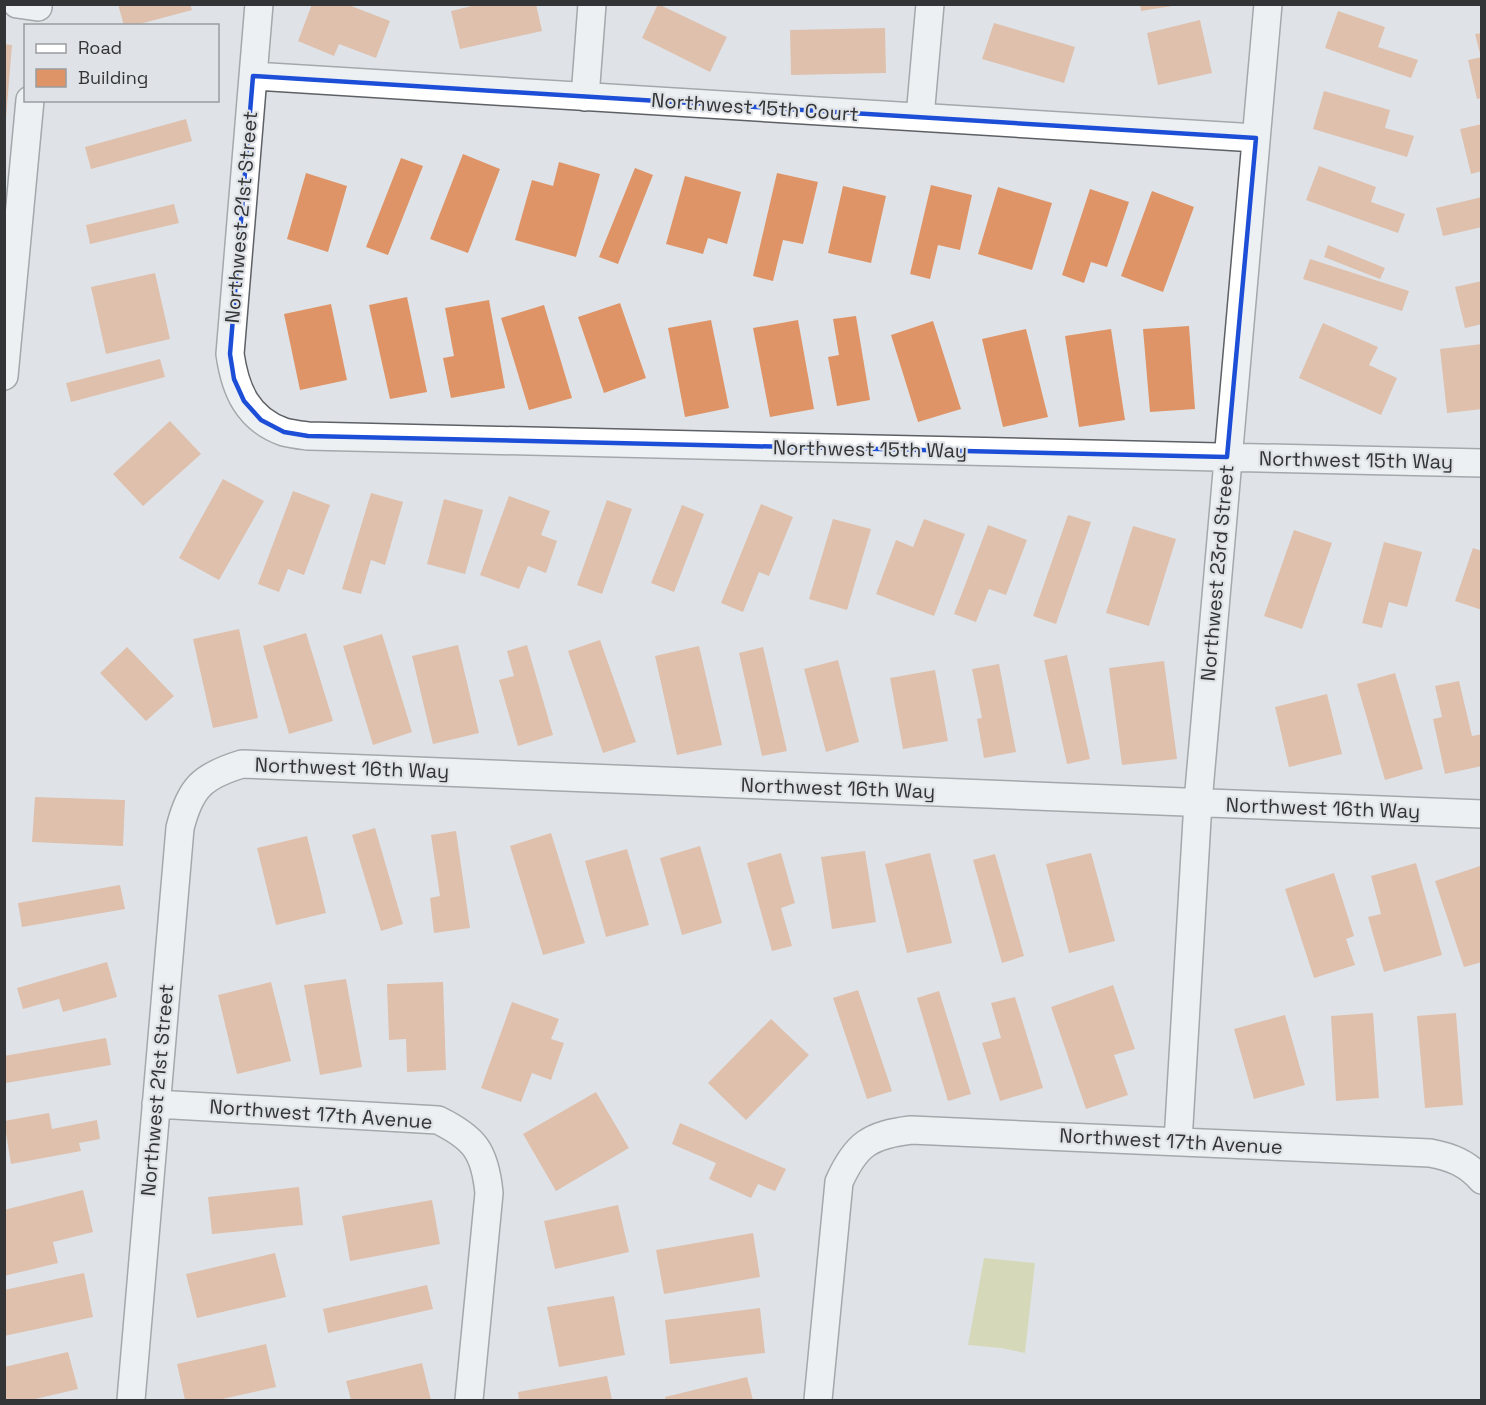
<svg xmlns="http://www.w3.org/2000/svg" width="1486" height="1405" font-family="'Space Grotesk',sans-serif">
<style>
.grass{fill:#cacd83}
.building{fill:#de9466}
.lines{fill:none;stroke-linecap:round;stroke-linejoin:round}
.minor-casing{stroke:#5d6064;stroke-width:30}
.minor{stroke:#fff;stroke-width:27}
.marked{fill:none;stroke:#1d4ed8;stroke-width:4.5;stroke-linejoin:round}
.labels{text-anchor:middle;stroke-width:4.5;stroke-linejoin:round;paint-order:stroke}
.street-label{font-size:20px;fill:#323435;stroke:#dfe3e7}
</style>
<rect width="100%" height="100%" fill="#dfe3e7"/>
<path class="grass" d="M 984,1258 L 1035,1263 L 1025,1353 L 1001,1348 L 968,1345 Z"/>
<path class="building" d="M 118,4 L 190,4 L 192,10 L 132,26 L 124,26 Z
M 312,4 L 346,4 L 390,21 L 376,58 L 339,44 L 334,56 L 298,41 Z
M 480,4 L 536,4 L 542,31 L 460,49 L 451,11 Z
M 658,4 L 727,37 L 710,72 L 642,38 Z
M 1140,4 L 1172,4 L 1172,6 L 1141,11 Z
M 1338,11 L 1385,27 L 1378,47 L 1418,60 L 1411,78 L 1325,48 Z
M 1200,20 L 1212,73 L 1158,85 L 1147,33 Z
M 994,23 L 1075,47 L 1064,83 L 982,59 Z
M 885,28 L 886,73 L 791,75 L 790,30 Z
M 1482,33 L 1482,56 L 1481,57 L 1475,34 Z
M 4,44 L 12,45 L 6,118 L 4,118 Z
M 1482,57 L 1482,98 L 1477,99 L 1468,60 Z
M 1324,91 L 1390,110 L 1385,128 L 1414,136 L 1407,157 L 1313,129 Z
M 186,119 L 192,141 L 91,169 L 85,147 Z
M 1482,124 L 1482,171 L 1471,174 L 1460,129 Z
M 463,154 L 500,169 L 468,253 L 430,239 Z
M 401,158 L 423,166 L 388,255 L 366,247 Z
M 559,162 L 600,174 L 576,257 L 515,240 L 532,180 L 553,186 Z
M 1319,166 L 1376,187 L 1371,202 L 1405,214 L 1398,233 L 1306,200 Z
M 635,168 L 653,175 L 618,264 L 599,257 Z
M 306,173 L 347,186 L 328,252 L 287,239 Z
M 777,173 L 818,182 L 803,244 L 783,240 L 773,281 L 753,276 Z
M 685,176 L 741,192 L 727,244 L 708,238 L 703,254 L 666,244 Z
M 931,185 L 972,195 L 960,250 L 938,245 L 930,279 L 910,274 Z
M 843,186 L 886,196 L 871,263 L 828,253 Z
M 998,187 L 1052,203 L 1032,270 L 978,254 Z
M 1090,189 L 1129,202 L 1107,267 L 1091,262 L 1084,283 L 1062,275 Z
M 1152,191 L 1194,207 L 1163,292 L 1121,276 Z
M 1482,197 L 1482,227 L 1443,236 L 1436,208 Z
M 174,204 L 179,223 L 90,244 L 86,225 Z
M 1328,245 L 1385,268 L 1380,279 L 1324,257 Z
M 1310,259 L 1409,291 L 1402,311 L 1303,279 Z
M 155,273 L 170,339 L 106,354 L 91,287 Z
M 1482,281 L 1482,324 L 1465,328 L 1455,287 Z
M 407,297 L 427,392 L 390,399 L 369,305 Z
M 489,300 L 505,388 L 451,398 L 443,358 L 454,356 L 445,308 Z
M 620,303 L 646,378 L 604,393 L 578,317 Z
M 331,304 L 347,380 L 300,390 L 284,314 Z
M 544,305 L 572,398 L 529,410 L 501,318 Z
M 856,316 L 870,400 L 837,406 L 828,357 L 839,355 L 833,319 Z
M 711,320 L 729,408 L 685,417 L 668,328 Z
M 798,320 L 814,409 L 770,417 L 753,328 Z
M 933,321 L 961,409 L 918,422 L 891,335 Z
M 1323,323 L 1378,347 L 1369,365 L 1397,378 L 1381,415 L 1299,378 Z
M 1189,326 L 1195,409 L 1150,412 L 1143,329 Z
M 1026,329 L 1048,417 L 1003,427 L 982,339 Z
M 1111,329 L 1125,420 L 1079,427 L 1065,336 Z
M 1482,344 L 1482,409 L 1447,413 L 1440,349 Z
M 160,359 L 165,377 L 71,402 L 66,383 Z
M 170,421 L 201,454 L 143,506 L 113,474 Z
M 223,479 L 264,501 L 219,580 L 179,558 Z
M 293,491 L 330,505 L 304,575 L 288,569 L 279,592 L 258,584 Z
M 371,493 L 403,502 L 385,565 L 371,560 L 361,594 L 342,589 Z
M 509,496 L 550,511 L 541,535 L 557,541 L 546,573 L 528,566 L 519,589 L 480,575 Z
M 444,499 L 483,510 L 465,574 L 427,564 Z
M 607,500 L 632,509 L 602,594 L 577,585 Z
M 761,504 L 793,517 L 769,576 L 759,572 L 743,612 L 721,603 Z
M 682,505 L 704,514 L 674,592 L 651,583 Z
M 1068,515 L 1091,522 L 1056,624 L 1033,616 Z
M 833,519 L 871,529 L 847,610 L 809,599 Z
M 924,519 L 965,534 L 934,616 L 876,594 L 896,540 L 913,547 Z
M 988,525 L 1027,540 L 1006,595 L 989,589 L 976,622 L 954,614 Z
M 1133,526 L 1176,539 L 1149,626 L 1106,613 Z
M 1294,530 L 1332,543 L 1302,629 L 1264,616 Z
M 1384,542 L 1422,552 L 1407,607 L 1389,602 L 1382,628 L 1362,623 Z
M 1473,548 L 1482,551 L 1482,610 L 1455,601 Z
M 239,629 L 258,718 L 213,728 L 193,639 Z
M 306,633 L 333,721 L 289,734 L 263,646 Z
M 382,634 L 412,732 L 373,745 L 343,646 Z
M 600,640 L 636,742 L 603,753 L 568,651 Z
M 458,645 L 479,733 L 433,744 L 412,656 Z
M 527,645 L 553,735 L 518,746 L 499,680 L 514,676 L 507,651 Z
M 699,646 L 722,745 L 677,755 L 655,656 Z
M 127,647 L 174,696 L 146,721 L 100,673 Z
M 763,647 L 787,751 L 762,756 L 739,653 Z
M 1067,655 L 1090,759 L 1067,764 L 1044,660 Z
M 838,660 L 859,742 L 826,752 L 804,669 Z
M 1164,661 L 1177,759 L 1122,765 L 1109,668 Z
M 999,664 L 1016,752 L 984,758 L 977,719 L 982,718 L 972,669 Z
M 935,670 L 948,741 L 903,749 L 890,678 Z
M 1395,673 L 1423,769 L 1385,780 L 1357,684 Z
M 1459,681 L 1472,736 L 1482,734 L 1482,766 L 1445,774 L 1433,719 L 1442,717 L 1435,686 Z
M 1327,694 L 1342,754 L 1289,767 L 1275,707 Z
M 35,797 L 125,800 L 123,846 L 32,842 Z
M 375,828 L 403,924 L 381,931 L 352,835 Z
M 456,831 L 470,928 L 434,933 L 430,898 L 440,896 L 431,835 Z
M 551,833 L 585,943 L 543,955 L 510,846 Z
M 307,836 L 326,913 L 276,925 L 257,848 Z
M 700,846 L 722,923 L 682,935 L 660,858 Z
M 627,849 L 649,925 L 606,937 L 585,861 Z
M 865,851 L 876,922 L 832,929 L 821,857 Z
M 781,853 L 795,903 L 781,908 L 792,946 L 772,951 L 747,863 Z
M 930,853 L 952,943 L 907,953 L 885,864 Z
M 1091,853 L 1115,941 L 1069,953 L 1046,864 Z
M 995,854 L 1024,956 L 1002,963 L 973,860 Z
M 1416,863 L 1442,955 L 1384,972 L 1368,917 L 1381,914 L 1371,876 Z
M 1480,866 L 1482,871 L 1482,962 L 1464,967 L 1435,881 Z
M 1334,873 L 1354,936 L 1346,939 L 1355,965 L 1314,978 L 1285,889 Z
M 120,885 L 125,909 L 22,927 L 18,903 Z
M 107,962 L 117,997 L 63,1012 L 59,999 L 23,1009 L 17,988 Z
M 346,979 L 362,1067 L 320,1075 L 304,985 Z
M 271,982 L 291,1061 L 237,1074 L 218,995 Z
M 443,982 L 446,1070 L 407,1072 L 406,1039 L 389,1040 L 387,984 Z
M 1113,985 L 1135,1049 L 1114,1055 L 1128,1095 L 1086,1109 L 1051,1007 Z
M 858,990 L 892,1091 L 867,1099 L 833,998 Z
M 939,991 L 971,1094 L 948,1101 L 917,998 Z
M 1015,997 L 1043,1088 L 1000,1101 L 982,1043 L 1001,1038 L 991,1003 Z
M 512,1002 L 559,1019 L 551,1039 L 564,1043 L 551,1080 L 532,1073 L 521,1102 L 481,1088 Z
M 1373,1013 L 1379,1098 L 1336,1101 L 1331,1016 Z
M 1456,1013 L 1463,1105 L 1425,1108 L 1417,1016 Z
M 1285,1015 L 1305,1085 L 1254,1099 L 1234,1029 Z
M 771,1019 L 809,1055 L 746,1120 L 708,1083 Z
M 106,1038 L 111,1065 L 6,1083 L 4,1056 Z
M 596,1092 L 629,1148 L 556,1191 L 523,1134 Z
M 49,1113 L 52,1129 L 97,1120 L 100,1139 L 79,1143 L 81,1151 L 11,1164 L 4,1121 Z
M 680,1123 L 786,1169 L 775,1191 L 758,1184 L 751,1198 L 709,1179 L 716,1163 L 672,1144 Z
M 299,1187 L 303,1225 L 212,1234 L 208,1197 Z
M 83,1190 L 93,1232 L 53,1242 L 58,1263 L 4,1276 L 4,1210 Z
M 432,1200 L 440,1244 L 350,1261 L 342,1216 Z
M 618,1205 L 629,1252 L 555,1269 L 544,1221 Z
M 753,1233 L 760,1277 L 664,1294 L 656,1250 Z
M 275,1253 L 286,1297 L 197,1318 L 186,1274 Z
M 84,1273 L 93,1317 L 4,1336 L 4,1290 Z
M 427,1285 L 433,1309 L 328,1333 L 323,1309 Z
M 614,1296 L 625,1355 L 559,1367 L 547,1307 Z
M 760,1308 L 765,1353 L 670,1364 L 665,1320 Z
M 266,1344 L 276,1387 L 218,1400 L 185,1400 L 177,1364 Z
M 68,1352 L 78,1389 L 31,1400 L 4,1400 L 4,1367 Z
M 422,1363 L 431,1400 L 351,1400 L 346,1381 Z
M 607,1376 L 612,1400 L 519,1400 L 518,1392 Z
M 747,1377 L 753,1400 L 666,1400 L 665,1397 Z"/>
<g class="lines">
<defs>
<path id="minor" d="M 17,4 L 38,7
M 259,4 L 230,354 C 235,389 247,419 284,432 C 291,434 300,435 308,436 L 1482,463
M 253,76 L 1256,138
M 585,97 L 592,4
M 920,117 L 930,4
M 4,376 L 30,100
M 156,1104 L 438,1120 C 475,1138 485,1152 489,1193 L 469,1400
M 1178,1142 L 1198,802 L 1268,4
M 131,1400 L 180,828 C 190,788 202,776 242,764 L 1482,814
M 818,1400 L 839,1182 C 856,1144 870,1135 911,1130 L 1430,1153 C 1451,1157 1467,1163 1482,1180"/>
</defs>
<use href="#minor" class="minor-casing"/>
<use href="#minor" class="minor"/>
</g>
<path d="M0 0H1486V1405H0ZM 253,76 L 1256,138 L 1227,457 L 308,436 L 284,432 L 261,420 L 244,401 L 234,379 L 230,354 Z" fill="#dfe3e7" fill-opacity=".55" fill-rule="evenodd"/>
<path class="marked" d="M 253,76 L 1256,138 L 1227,457 L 308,436 L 284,432 L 261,420 L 244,401 L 234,379 L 230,354 Z"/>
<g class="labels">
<g class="street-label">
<text transform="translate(755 107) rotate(4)" y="7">Northwest 15th Court</text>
<text transform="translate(241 217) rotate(-85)" y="7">Northwest 21st Street</text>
<text transform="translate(870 449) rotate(1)" y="7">Northwest 15th Way</text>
<text transform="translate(1356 460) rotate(1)" y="7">Northwest 15th Way</text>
<text transform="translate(1217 573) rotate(-85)" y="7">Northwest 23rd Street</text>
<text transform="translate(352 768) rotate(2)" y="7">Northwest 16th Way</text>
<text transform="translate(838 788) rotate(2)" y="7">Northwest 16th Way</text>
<text transform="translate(1323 808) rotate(2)" y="7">Northwest 16th Way</text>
<text transform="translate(157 1090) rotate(-85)" y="7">Northwest 21st Street</text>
<text transform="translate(321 1114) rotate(4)" y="7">Northwest 17th Avenue</text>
<text transform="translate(1171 1141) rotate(3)" y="7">Northwest 17th Avenue</text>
</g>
</g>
<rect width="1486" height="1405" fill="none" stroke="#323435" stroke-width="12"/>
<rect x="24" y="24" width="195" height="78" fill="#dfe3e7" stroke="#9a9da0" stroke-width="1.5"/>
<rect x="36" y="44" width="30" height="9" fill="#ffffff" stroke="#9a9da0" stroke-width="1.5"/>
<text x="78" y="54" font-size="18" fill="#323435">Road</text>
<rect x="36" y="69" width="30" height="18" fill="#de9466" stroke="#9a9da0" stroke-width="1.5"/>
<text x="78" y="84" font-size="18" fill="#323435">Building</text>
</svg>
